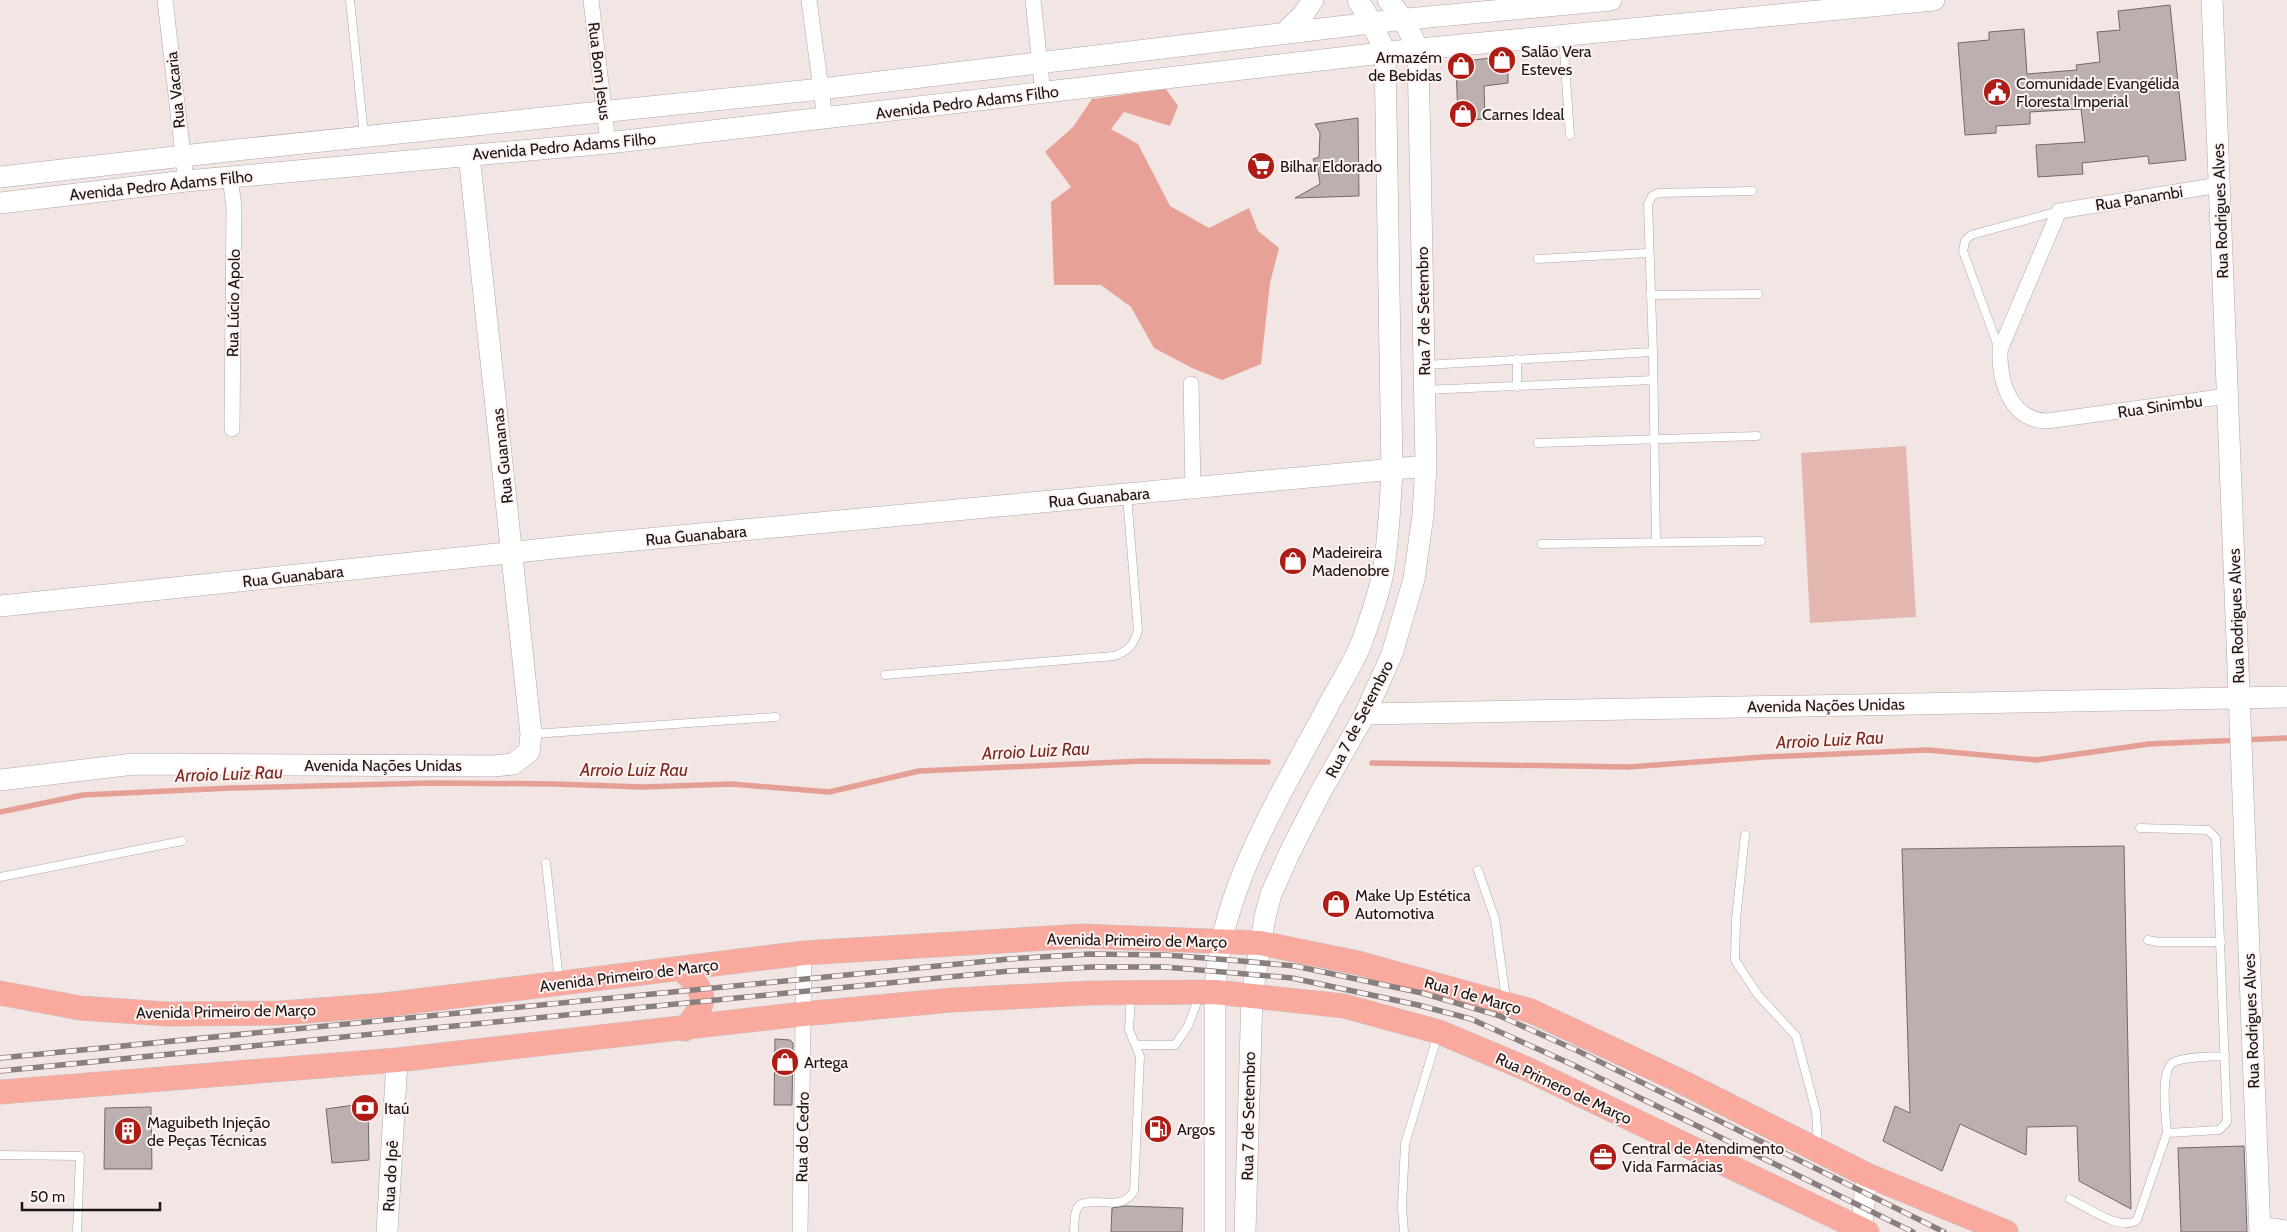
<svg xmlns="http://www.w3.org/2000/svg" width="2287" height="1232" font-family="Cabin,sans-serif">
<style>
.green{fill:#e3b7b0}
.forest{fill:#e7a196}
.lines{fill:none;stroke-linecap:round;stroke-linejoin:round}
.stream{stroke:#e59f94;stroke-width:5.5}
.building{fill:#bbb0af;stroke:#726967}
.lane-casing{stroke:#b1a7a5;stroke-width:9}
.street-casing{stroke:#b1a7a5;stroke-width:16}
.secondary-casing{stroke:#b1a7a5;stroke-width:22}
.primary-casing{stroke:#c8c7c7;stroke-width:25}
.lane{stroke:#fff;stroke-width:8}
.street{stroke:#fff;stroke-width:15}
.secondary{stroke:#fff;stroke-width:21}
.primary{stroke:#faa99e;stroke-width:24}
.rail-casing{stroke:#88807f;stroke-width:5.5}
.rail{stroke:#fff3f2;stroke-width:4;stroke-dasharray:11;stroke-linecap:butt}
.labels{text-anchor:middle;stroke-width:4;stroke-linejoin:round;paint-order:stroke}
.poi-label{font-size:16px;fill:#191615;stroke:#fff3f2;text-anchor:start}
.street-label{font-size:16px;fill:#191615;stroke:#fff3f2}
.water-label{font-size:18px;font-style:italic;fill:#7c2a22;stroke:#fff3f2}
</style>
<rect width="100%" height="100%" fill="#f1e6e4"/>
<path class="green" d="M 1906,446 L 1916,617 L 1810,623 L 1801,453 Z"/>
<path class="forest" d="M 1166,89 L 1178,106 L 1170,126 L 1124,112 L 1111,129 L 1138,144 L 1170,206 L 1209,228 L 1249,208 L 1258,231 L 1279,248 L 1270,283 L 1261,364 L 1222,380 L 1192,368 L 1154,348 L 1131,307 L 1101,285 L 1054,285 L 1051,202 L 1071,187 L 1045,152 L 1073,127 L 1092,99 Z"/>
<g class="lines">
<path class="stream" d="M 1372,763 L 1629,767 L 1764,757 L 1928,750 L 2036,760 L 2149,744 L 2287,738
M 0,812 L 83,795 L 231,788 L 434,783 L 555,784 L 643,787 L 732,784 L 829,792 L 919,771 L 1142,761 L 1268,762"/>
</g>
<path class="building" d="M 2170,5 L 2186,160 L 2149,164 L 2148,156 L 2082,163 L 2083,174 L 2038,177 L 2036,145 L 2085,142 L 2081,109 L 2030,112 L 2030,124 L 1996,126 L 1996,133 L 1965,135 L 1958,43 L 1989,40 L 1989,32 L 2024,29 L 2027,74 L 2077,70 L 2076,65 L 2100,62 L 2097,32 L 2120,30 L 2118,11 Z
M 1508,56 L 1508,83 L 1484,86 L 1485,119 L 1458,121 L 1456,62 Z
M 1358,118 L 1359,196 L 1295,198 L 1320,184 L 1318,171 L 1313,159 L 1319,157 L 1320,133 L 1315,124 Z
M 2124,846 L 2131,1209 L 2079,1181 L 2077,1126 L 2027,1127 L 2026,1155 L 1960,1124 L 1942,1171 L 1883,1141 L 1895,1106 L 1910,1113 L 1902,849 Z
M 775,1039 L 790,1040 L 793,1043 L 792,1105 L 774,1105 Z
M 368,1103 L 369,1160 L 332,1163 L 326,1109 Z
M 151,1107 L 152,1169 L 104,1169 L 105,1108 Z
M 2244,1146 L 2247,1232 L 2181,1232 L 2178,1148 Z
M 1125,1206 L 1183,1208 L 1182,1232 L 1111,1232 L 1112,1208 Z"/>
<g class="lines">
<defs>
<path id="lane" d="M 350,0 L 364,135
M 1563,37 L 1570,135
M 1538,259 L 1648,253
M 1650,295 L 1758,294
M 1999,349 L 1963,251 L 1965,241 L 1971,235 L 2059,211
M 1517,359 L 1517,387
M 1425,365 L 1653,352
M 1425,390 L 1653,380
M 1538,443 L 1757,436
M 1656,542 L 1653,352 L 1648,204 L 1652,196 L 1658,193 L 1752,191
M 1542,544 L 1761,541
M 885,675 L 1114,656 C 1129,651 1134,644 1138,630 L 1127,496
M 533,734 L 776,717
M 1745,835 L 1736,919 L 1735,960 L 1758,995 L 1796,1036 L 1816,1112 L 1818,1146
M 546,863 L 559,980
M 1478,870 L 1495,919 L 1506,1000
M 0,877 L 182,841
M 2148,940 L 2158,942 L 2221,942
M 1137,1045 L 1175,1045 L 1188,1026 L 1200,994
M 2167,1133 C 2166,1117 2159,1069 2174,1062 C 2186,1056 2212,1057 2225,1056
M 0,1155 L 80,1156 L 77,1232
M 2070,1199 C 2086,1207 2122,1232 2137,1220 L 2167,1133 L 2219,1130 L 2227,1122 L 2216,838 L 2208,830 L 2140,828
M 1074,1232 C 1075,1222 1073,1210 1081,1204 C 1100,1197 1121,1212 1134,1191 L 1140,1056 L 1129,1030 L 1131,995
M 1404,1232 L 1402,1207 L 1405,1144 L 1438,1034"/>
<path id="street" d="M 165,0 L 186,181
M 591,0 L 608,143
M 809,0 L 825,119
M 1033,0 L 1043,93
M 230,177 L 234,207 L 232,429
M 2219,185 L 2059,211 L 2000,350 C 1999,381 2010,420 2047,421 L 2227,396
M 1191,384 L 1193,488
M 2259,1224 L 2287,1228
M 800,1232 L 804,953"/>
<path id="secondary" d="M 2212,0 L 2260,1232
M 1284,33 L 1303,15 L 1313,0
M 0,177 L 227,151 L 821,89 L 1396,20 L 1611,0
M 0,203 L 186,181 L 608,143 L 1399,51 L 1934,0
M 0,606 L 593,544 L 1426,466
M 1365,714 L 2287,697
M 0,780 L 134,764 L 494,766 L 513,764 L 529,752 L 531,734 L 469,155
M 387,1232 L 397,1060
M 1215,1232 L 1215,992 C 1219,891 1281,795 1327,708 C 1338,686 1354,664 1362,641 C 1370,619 1379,595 1383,572 C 1389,538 1390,504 1392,470 L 1385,52 L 1372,23 L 1358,0
M 1245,1232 L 1252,995 L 1265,917 L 1271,894 L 1290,852 L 1320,793 L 1365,714 L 1392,654 L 1414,579 L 1423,515 L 1426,466 L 1418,49 L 1403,19 L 1388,0
M 1861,1232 L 1867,1175"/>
<path id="primary" d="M 681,968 C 707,994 709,1000 685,1029
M 0,993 L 80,1008 L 167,1014 L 280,1013 L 384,1005 L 804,953 L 1082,936 L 1260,943 L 1358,963 L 1531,1011 L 1676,1079 L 1867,1175 L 2006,1232
M 0,1092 L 397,1060 L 803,1014 L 952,1000 L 1089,993 L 1215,992 L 1344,1006 L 1439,1032 L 1527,1069 L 1867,1232"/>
</defs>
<use href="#lane" class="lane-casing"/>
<use href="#street" class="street-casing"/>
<use href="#secondary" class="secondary-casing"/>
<use href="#primary" class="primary-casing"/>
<use href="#lane" class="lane"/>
<use href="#street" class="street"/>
<use href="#secondary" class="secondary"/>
<use href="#primary" class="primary"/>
<defs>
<path id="rail" d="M 0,1058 L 1009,959 L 1090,954 L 1165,955 L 1230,960 L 1295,966 L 1422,993 L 1500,1016 L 1578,1051 L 1944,1232
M 0,1071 L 1009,971 L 1093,967 L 1165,967 L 1292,978 L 1418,1005 L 1471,1019 L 1571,1064 L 1913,1232"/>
</defs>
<use href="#rail" class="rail-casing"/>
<use href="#rail" class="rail"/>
</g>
<defs>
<symbol id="shop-disc" viewBox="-11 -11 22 22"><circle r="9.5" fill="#ad1d15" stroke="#fff3f2"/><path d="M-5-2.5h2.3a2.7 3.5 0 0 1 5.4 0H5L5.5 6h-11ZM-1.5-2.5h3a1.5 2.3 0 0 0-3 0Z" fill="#fff"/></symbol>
<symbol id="civic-disc" viewBox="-11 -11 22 22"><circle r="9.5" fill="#ad1d15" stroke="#fff3f2"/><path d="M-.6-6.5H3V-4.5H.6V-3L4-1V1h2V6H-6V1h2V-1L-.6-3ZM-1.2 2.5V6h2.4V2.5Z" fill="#fff"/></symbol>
<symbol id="supermarket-disc" viewBox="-11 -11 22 22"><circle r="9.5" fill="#ad1d15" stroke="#fff3f2"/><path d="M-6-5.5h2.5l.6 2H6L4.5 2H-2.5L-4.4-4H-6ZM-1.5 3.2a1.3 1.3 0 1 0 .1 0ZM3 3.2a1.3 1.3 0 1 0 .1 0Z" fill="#fff"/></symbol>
<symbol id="bank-disc" viewBox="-11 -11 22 22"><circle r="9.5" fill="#ad1d15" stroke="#fff3f2"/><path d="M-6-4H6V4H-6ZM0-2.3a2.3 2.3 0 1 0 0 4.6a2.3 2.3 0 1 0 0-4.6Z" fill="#fff"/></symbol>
<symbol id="fuel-disc" viewBox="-11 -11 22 22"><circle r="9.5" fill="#ad1d15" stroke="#fff3f2"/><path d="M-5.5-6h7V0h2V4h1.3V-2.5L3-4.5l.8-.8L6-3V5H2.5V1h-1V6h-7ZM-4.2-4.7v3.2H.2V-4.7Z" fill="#fff"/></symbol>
<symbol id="building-disc" viewBox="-11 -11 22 22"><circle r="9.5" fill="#ad1d15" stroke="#fff3f2"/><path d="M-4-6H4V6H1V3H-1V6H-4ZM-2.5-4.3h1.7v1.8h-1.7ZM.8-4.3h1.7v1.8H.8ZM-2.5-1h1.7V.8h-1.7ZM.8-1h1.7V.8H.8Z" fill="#fff"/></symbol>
<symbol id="office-disc" viewBox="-11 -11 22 22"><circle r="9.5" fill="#ad1d15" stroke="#fff3f2"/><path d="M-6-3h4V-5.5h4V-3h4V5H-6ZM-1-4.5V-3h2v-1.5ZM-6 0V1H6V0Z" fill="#fff"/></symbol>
</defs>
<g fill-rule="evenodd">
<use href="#shop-disc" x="1486" y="44" width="32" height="32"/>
<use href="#shop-disc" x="1445" y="50" width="32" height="32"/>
<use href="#civic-disc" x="1981" y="76" width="32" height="32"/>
<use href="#shop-disc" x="1447" y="98" width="32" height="32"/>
<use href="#supermarket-disc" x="1245" y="150" width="32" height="32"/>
<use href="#shop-disc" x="1277" y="545" width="32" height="32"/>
<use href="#shop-disc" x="1320" y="888" width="32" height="32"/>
<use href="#shop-disc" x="769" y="1046" width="32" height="32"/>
<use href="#bank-disc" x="349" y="1092" width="32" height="32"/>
<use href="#fuel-disc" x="1142" y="1113" width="32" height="32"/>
<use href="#building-disc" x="112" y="1115" width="32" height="32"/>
<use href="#office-disc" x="1587" y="1141" width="32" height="32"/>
</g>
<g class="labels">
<g class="poi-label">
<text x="1521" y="57">Salão Vera<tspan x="1521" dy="18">Esteves</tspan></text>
<text x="1442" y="63" text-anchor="end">Armazém<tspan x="1442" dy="18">de Bebidas</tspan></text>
<text x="2016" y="89">Comunidade Evangélida<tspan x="2016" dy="18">Floresta Imperial</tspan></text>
<text x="1482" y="120">Carnes Ideal</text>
<text x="1280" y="172">Bilhar Eldorado</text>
<text x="1312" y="558">Madeireira<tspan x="1312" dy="18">Madenobre</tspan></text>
<text x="1355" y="901">Make Up Estética<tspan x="1355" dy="18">Automotiva</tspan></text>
<text x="804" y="1068">Artega</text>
<text x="384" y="1114">Itaú</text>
<text x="147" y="1128">Maguibeth Injeção<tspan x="147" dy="18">de Peças Técnicas</tspan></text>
<text x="1177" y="1135">Argos</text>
<text x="1622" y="1154">Central de Atendimento<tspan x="1622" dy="18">Vida Farmácias</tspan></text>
</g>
<g class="street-label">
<text transform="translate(600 71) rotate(83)" y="6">Rua Bom Jesus</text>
<text transform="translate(175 90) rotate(-96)" y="6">Rua Vacaria</text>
<text transform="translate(967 102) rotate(-7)" y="6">Avenida Pedro Adams Filho</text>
<text transform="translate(564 146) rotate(-5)" y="6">Avenida Pedro Adams Filho</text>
<text transform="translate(161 185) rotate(-6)" y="6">Avenida Pedro Adams Filho</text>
<text transform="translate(2139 198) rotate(-9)" y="6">Rua Panambi</text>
<text transform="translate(2220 211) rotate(-92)" y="6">Rua Rodrigues Alves</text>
<text transform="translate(233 303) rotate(-89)" y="6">Rua Lúcio Apolo</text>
<text transform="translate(1423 311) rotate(-91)" y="6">Rua 7 de Setembro</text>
<text transform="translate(2160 406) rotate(-8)" y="6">Rua Sinimbu</text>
<text transform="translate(502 456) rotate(-96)" y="6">Rua Guananas</text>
<text transform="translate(1099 497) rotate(-5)" y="6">Rua Guanabara</text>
<text transform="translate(696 535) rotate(-5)" y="6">Rua Guanabara</text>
<text transform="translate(293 576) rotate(-6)" y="6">Rua Guanabara</text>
<text transform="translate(2236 616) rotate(-92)" y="6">Rua Rodrigues Alves</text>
<text transform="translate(1826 705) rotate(-1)" y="6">Avenida Nações Unidas</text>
<text transform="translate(1359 719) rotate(-63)" y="6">Rua 7 de Setembro</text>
<text x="383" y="771">Avenida Nações Unidas</text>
<text transform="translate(1137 940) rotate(1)" y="6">Avenida Primeiro de Março</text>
<text transform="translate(629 975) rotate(-7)" y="6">Avenida Primeiro de Março</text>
<text transform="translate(1473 995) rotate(16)" y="6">Rua 1 de Março</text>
<text transform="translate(226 1011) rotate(-1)" y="6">Avenida Primeiro de Março</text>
<text transform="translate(2251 1021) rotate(-92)" y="6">Rua Rodrigues Alves</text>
<text transform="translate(1564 1088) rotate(25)" y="6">Rua Primero de Março</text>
<text transform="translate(1248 1116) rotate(-89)" y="6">Rua 7 de Setembro</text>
<text transform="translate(802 1137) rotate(-89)" y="6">Rua do Cedro</text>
<text transform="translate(390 1176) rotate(-87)" y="6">Rua do Ipê</text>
</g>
<g class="water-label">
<text transform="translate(1830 740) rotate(-3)" y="6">Arroio Luiz Rau</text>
<text transform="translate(1036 751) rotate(-3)" y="6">Arroio Luiz Rau</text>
<text x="634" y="776">Arroio Luiz Rau</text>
<text transform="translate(229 774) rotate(-2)" y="6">Arroio Luiz Rau</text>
</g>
</g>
<path d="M22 1202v8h138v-8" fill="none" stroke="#191615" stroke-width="2.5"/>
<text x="30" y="1202" font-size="15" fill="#191615" stroke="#fff3f2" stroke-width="4" paint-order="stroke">50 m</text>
</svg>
